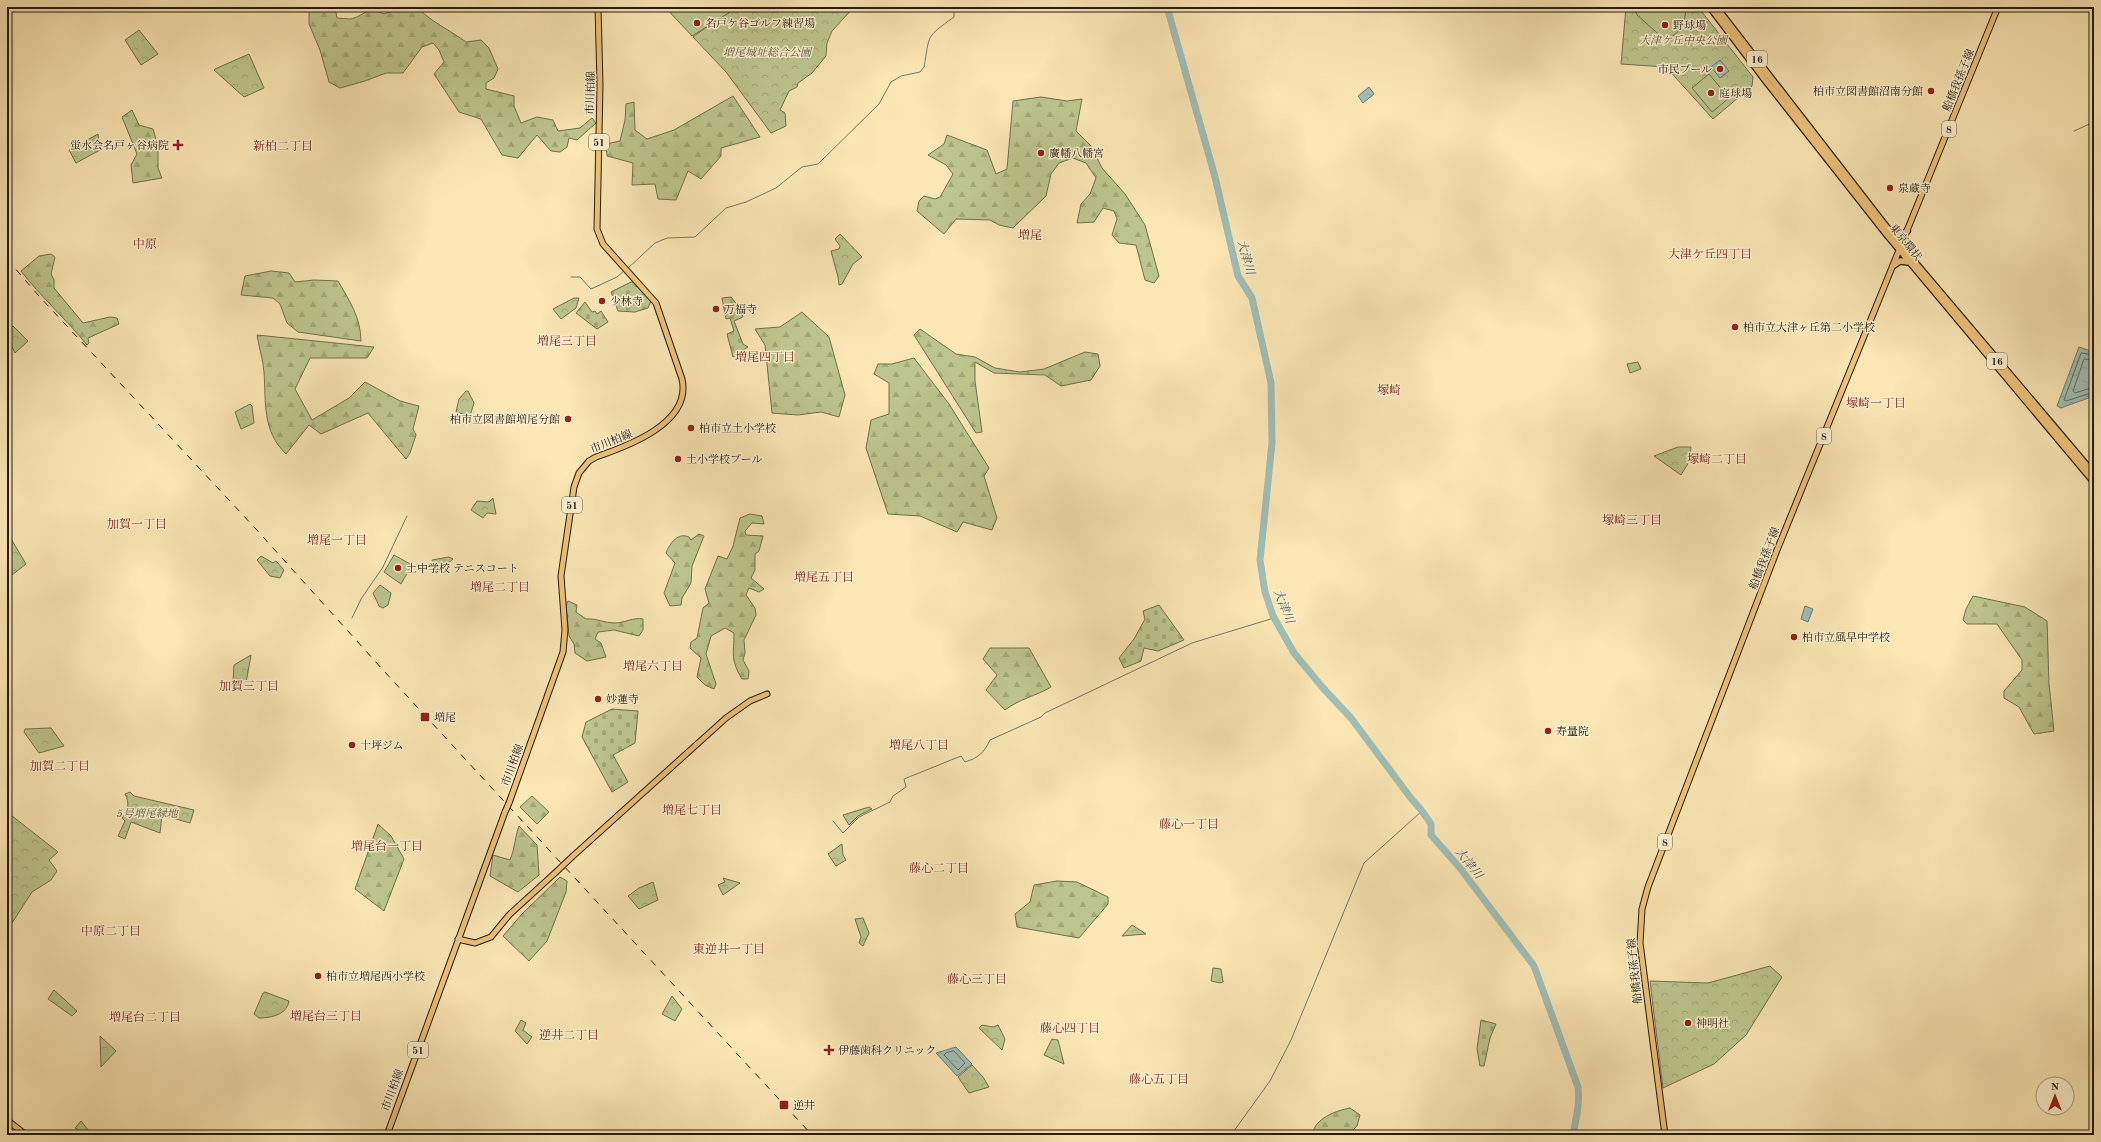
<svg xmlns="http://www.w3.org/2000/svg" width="2101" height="1142" font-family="'Old Standard TT','Noto Serif JP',serif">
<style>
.forest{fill:url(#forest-firs);stroke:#707050}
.cemetery{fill:url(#cemetery-stones);stroke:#707050}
.park{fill:url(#park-crowns);stroke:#707050}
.pitch{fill:#bdc58e;stroke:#707050}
.water{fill:url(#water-ripples);stroke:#6e7c73}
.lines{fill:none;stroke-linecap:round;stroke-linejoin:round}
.shore{stroke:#626c63;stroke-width:1}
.stream{stroke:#6e7c73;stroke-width:1}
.river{stroke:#a0beb5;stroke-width:7}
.major-casing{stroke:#231a11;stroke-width:7}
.highway-casing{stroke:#231a11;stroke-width:8}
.major{stroke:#eec37a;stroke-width:5}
.highway{stroke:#eec37a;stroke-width:5.5}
.rail{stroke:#231a11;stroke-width:1;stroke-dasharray:7 7;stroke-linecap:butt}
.major-bridge-casing{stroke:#231a11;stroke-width:7;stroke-linecap:butt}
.major-bridge{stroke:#eec37a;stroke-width:5}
.poi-dot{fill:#8f2418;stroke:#fcefce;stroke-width:1.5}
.labels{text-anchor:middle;stroke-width:3;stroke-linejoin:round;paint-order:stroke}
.shield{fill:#fcefce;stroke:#645a4a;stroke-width:1}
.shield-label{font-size:10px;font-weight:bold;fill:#231a11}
.poi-label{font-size:11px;fill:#231a11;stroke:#fcefce;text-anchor:start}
.park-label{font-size:11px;font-style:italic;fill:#59563d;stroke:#fcefce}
.street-label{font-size:11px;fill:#231a11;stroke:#fcefce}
.neighbourhood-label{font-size:12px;fill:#7a1f14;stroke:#fcefce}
.water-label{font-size:12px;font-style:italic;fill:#4f534a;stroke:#fcefce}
</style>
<defs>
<pattern id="forest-firs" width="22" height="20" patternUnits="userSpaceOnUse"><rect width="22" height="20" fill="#bdc58e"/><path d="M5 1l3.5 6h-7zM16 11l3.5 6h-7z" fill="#a2a979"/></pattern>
<pattern id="cemetery-stones" width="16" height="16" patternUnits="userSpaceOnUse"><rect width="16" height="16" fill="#bdc58e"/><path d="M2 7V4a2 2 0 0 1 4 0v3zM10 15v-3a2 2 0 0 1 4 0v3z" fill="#a2a979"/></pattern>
<pattern id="park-crowns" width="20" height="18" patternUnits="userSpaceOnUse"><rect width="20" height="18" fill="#bdc58e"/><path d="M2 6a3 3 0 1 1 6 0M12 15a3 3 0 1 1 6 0" fill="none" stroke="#a2a979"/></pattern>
<pattern id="water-ripples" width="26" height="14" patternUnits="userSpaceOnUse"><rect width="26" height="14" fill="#a0beb5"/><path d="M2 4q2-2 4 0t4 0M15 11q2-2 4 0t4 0" fill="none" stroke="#8aa39b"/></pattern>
</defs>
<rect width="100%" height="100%" fill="#fbe6b4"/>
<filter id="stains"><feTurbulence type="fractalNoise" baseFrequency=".005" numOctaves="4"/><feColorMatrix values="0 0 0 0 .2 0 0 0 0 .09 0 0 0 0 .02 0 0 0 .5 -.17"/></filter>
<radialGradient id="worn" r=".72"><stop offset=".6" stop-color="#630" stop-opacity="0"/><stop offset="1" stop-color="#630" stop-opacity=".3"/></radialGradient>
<path class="forest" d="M 285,7 L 335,7 L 337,18 C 341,18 346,19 350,19 C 366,16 365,5 384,14 L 397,9 L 397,7 L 418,7 C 426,19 453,32 466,42 L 481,40 L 489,48 L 498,69 L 494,78 L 486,83 L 486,89 L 514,96 L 514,106 L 521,123 L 537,117 L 553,120 L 558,131 L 580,128 L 592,118 L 596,123 L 577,140 L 569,138 L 567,147 L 560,152 L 551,151 L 537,135 L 518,158 L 502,155 L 481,119 L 459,112 L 434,74 L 444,62 L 439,50 L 433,43 L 422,47 L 403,73 L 386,73 L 365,81 L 340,88 L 329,82 L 320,50 L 309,24 L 309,7 L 288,11 Z
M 733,96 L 760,137 L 721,148 L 721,156 L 701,179 L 688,171 L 676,200 L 658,199 L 655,184 L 632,185 L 633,163 L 607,156 L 606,144 L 620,141 L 625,120 L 626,104 L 634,102 L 635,130 L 647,139 L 674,130 Z
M 1041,97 L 1067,101 L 1082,99 L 1076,131 L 1091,146 L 1102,168 L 1125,194 L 1145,225 L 1159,276 L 1154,283 L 1145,280 L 1136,245 L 1119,243 L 1112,235 L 1117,219 L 1114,211 L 1103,208 L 1094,222 L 1077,223 L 1081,204 L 1090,194 L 1096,178 L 1086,163 L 1073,158 L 1059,163 L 1051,174 L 1046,196 L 1013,228 L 999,225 L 990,220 L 956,219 L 944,234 L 917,211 L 919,201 L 924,196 L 935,199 L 940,197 L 953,174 L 946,165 L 928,155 L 944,144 L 947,135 L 987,150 L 996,174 L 1007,169 L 1013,101 Z
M 132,110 L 139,125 L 153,129 L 158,146 L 158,168 L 162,178 L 133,183 L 131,165 L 137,154 L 122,117 Z
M 51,254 L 55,257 L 51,274 L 54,280 L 54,288 L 83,323 L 110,317 L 117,318 L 119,324 L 88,338 L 89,343 L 87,345 C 66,319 41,297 21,271 L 39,256 Z
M 271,271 L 289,273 L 295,282 L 314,280 L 338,281 C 349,300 361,318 361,341 L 298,332 L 287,323 L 280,304 L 273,298 L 241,295 L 245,276 Z
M 802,312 L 829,337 L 845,395 L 839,417 L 821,412 L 798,415 L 772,413 L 765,345 L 755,329 L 780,327 Z
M 920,329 L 956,354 L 975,357 L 995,368 L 1020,372 L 1044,369 L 1085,352 L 1098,354 L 1100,366 L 1091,380 L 1061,386 L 1045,375 L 994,373 L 975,362 L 975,381 L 982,432 L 976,433 L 914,335 Z
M 257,335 L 374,347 L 367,358 L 310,358 L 295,389 L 312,420 L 349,398 L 365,382 L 400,401 L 419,406 L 413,429 L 416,435 L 410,453 L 406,459 L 368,413 L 321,434 L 309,425 L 286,454 C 262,431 266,402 264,372 C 263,360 259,347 257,335 Z
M 914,358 L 949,404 L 989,468 L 984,476 L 997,518 L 992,530 L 963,522 L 957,532 L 920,516 L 888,514 L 866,448 L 871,420 L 889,414 L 889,383 L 874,374 L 878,364 L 892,364 Z
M 750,514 L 762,516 L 764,524 L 752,523 L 745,531 L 746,535 L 763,536 L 759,551 L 755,554 L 755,570 L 751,578 L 764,589 L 759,592 L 749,588 L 746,595 L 755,608 L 756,615 L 744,640 L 745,653 L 743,660 L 749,671 L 748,679 L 742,679 C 730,659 734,654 734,633 L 725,628 L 711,636 L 706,654 L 716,684 L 714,689 L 705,685 L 697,677 L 701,658 L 690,648 L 691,642 L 697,638 L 703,608 L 709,603 L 705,589 L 718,556 L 727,559 L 733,546 L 740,518 Z
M 699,534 L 704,536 L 692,566 L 691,583 L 682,598 L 681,605 L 670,606 L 664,593 L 675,563 L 666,553 C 670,543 678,532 689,537 L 691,540 Z
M 1973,596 L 2025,607 L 2047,621 L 2049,684 L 2054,731 L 2034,734 L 2019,707 L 2004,698 L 2004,691 L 2022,670 L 2022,660 L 1997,624 L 1967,624 L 1963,620 L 1966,609 Z
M 568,601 L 577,605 L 576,612 L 586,619 C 595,618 605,623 615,623 C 624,623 634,617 643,619 L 643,630 L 639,636 L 614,630 L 598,632 L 595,639 L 601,643 L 606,657 L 587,661 L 575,653 L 574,644 L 569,636 L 566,605 Z
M 990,648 L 1029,648 L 1051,687 C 1036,696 1019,699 1005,710 L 986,690 L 997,675 L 983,659 Z
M 532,796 L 549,812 L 537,824 L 520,807 Z
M 378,824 L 391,836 L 404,859 L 384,911 L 355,889 Z
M 519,826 L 537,845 L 539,875 L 518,892 L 490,876 L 493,855 L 510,860 C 515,848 515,837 519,826 Z
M 560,877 L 567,881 L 566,892 L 547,941 L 529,961 L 503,936 L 522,914 Z
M 1057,881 L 1077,882 L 1108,897 L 1108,904 L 1079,938 L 1017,927 L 1015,914 L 1030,902 L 1034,885 Z
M 1350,1108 L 1360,1115 L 1357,1126 L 1351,1132 L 1351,1135 L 1312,1135 C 1315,1118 1335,1111 1350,1108 Z"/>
<path class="cemetery" d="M 631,282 L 635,283 L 651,301 L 648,308 L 635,312 L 618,311 L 611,292 Z
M 731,297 L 740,308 L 743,317 L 734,321 L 743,344 L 748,347 L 733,357 L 727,334 L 734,331 L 730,318 L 726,319 L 722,298 Z
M 585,302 L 592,312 L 595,311 L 597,314 L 601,311 L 608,322 L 597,329 L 576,313 Z
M 1159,605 L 1184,640 L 1158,651 L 1144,648 L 1141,661 L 1124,668 L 1119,658 L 1134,639 L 1145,619 L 1143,611 Z
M 612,709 L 638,711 L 635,743 L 613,755 L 628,782 L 612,792 L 582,737 L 586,722 Z
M 1481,1020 L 1496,1024 L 1490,1038 L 1484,1066 L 1480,1066 L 1477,1049 Z"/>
<path class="park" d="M 734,7 L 854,7 L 832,31 L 827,43 L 826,56 L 812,73 L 798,83 L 797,87 L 789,91 L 780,110 L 785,113 L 786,126 L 771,133 L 726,72 L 693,37 Z
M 1626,7 L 1698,7 L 1753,77 L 1752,86 L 1713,119 L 1666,67 L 1621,64 Z
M 139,30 L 158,54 L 141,65 L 125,40 Z
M 249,54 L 264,88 L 244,97 L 214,70 L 215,69 Z
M 98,134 L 100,150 L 76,163 L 69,150 Z
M 840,234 L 862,257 L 853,264 L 842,284 L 839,285 L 838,277 L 831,251 L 839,249 L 840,246 L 835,239 Z
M 574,298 L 579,298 L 576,308 L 561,319 L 553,309 Z
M 13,326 L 28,341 L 15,353 L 8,339 L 12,335 L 8,331 Z
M 1638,362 L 1641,369 L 1630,373 L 1627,364 Z
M 466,391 L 468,391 L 474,403 L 470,416 L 456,412 L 459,399 Z
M 250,404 L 252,406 L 254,423 L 241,429 L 235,412 Z
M 1678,447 L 1691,447 L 1689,462 L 1681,475 L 1654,456 Z
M 493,498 L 496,514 L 487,513 L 483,518 L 471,510 L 477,501 L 489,502 Z
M 7,532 L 26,564 L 7,579 Z
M 261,556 L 273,563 L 276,561 L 284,570 L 280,578 L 270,576 L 257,560 Z
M 449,557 L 453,559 L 436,573 L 432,560 Z
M 251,655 L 246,683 L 233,681 L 234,665 Z
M 51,728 L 64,746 L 39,753 L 24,732 L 25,729 Z
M 130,792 L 134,796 L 194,810 L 190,823 L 162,815 L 160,833 L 131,822 L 125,839 L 118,836 L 125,821 L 122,818 C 128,811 130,803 125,794 Z
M 869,807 L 872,809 L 858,816 L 849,825 L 843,815 Z
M 7,812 L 58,852 L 49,860 L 57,871 L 51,880 L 32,892 L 12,923 L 7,919 Z
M 842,844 L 843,855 L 846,860 L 836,866 L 828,854 Z
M 723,878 L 740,883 L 723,895 L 718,885 L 725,882 Z
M 653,882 L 658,900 L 639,909 L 628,896 L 639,888 Z
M 863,918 L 869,933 L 863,946 L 859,943 L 861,937 L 855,919 Z
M 1132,925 L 1146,934 L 1122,936 Z
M 1770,966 L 1782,977 L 1746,1035 L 1714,1064 L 1663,1088 L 1650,981 L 1708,983 Z
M 1213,968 L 1221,969 L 1223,982 L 1220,983 L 1211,981 Z
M 54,990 L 77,1011 L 72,1016 L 48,999 Z
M 265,992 L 289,1001 C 287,1015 270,1018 259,1018 L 254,1014 L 263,993 Z
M 672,996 L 682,1009 L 675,1021 L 662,1014 Z
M 521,1020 L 526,1023 L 523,1030 L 532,1037 L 527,1044 L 515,1031 Z
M 982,1025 L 993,1027 L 998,1025 L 1005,1039 L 1002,1050 L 979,1028 Z
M 100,1036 L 116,1051 L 101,1067 Z
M 1052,1039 L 1058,1040 L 1064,1064 L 1044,1055 Z
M 972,1065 L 983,1077 L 989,1087 L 969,1093 L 958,1077 Z
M 81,1121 L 88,1130 L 102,1135 L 85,1135 L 75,1128 Z"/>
<path class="pitch" d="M 665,7 L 738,7 L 692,36 Z
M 1634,7 L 1686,7 C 1686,20 1679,38 1664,39 L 1637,15 Z
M 1709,74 L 1729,98 L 1712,112 L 1692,88 Z
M 394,555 L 412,565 L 401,584 L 384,572 Z
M 380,585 L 391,593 L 388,605 L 383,608 L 379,606 L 373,593 Z"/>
<path class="water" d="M 1720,60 L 1729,71 L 1720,78 L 1711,67 Z
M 1369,87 L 1374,94 L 1363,103 L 1358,96 Z
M 2079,347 L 2094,352 L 2094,396 L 2061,408 L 2057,406 Z
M 1805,606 L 1813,609 L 1808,622 L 1801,619 Z
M 956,1047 L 972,1064 L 957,1076 L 936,1053 Z"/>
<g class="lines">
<path class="shore" d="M 2094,355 L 2081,353 L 2064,400 L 2066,401 L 2094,392
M 2094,360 L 2084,359 L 2073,391 L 2075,393 L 2094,387
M 954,1051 L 965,1063 L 958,1070 L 944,1055 L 946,1053 Z"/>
<path class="stream" d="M 2074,131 L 2094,122
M 627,269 L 655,243 L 667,238 L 695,237 L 726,208 L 746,202 L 776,188 L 802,167 L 818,164 L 879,104 L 891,82 L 901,76 L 920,72 L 924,67 C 930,34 925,38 954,17 L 954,7
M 571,277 L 580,277 L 591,289 L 617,277 L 624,271
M 352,618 L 361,599 L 383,567 L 407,516
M 833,821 L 843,833 L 859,817 L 890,802 L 893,796 L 906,787 L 904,779 L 961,756 L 965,762 C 978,758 984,753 990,740 L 1041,717 L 1045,713 L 1192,643 L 1274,618
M 1231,1135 L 1270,1081 L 1291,1040 L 1364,863 L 1422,811"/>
<path class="river" d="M 1167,7 L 1215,177 L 1238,276 L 1252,298 L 1271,383 L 1272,443 L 1260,560 L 1265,592 L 1273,616 L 1294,653 L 1323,688 L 1351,718 L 1410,797 L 1422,811 L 1431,824 L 1431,835 L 1460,868 L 1534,966 L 1578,1087 C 1580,1104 1576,1119 1573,1135"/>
<defs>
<path id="major" d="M 509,803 L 563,652 L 565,630 L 561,576 L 574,487 L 579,473 L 589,461 L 596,457 C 628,446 692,423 682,379 L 656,303 L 603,244 L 597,229 L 600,85 L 598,7
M 573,856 L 726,718 L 750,701 L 767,694
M 458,939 L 475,943 L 491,937 L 509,915 L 555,873
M 7,1120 L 26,1135
M 387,1135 L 505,812
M 1665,1135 L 1640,943 L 1642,909 L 1648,887 L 1777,550 L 1998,7"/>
<path id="highway" d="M 1710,7 L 1766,81 L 1888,236 L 2094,482
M 1716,7 L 1901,246 L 2094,474
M 1892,234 L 1903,235 L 1907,231
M 1894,265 L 1900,261 L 1909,262"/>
</defs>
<use href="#major" class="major-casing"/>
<use href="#highway" class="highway-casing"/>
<use href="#major" class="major"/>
<use href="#highway" class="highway"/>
<path class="rail" d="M 7,259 L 38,295 L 255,528 L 383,670 L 812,1135"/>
<defs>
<path id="major-bridge" d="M 505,812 L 509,803
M 555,873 L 573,856"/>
</defs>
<use href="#major-bridge" class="major-bridge-casing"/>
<use href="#major-bridge" class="major-bridge"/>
</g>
<g class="poi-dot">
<circle cx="697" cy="23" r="4"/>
<circle cx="1665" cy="25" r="4"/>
<circle cx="1720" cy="69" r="4"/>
<circle cx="1931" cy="91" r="4"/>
<circle cx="1711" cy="93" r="4"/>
<path d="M176 139h4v4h4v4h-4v4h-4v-4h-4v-4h4z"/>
<circle cx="1041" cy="153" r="4"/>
<circle cx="1890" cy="188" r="4"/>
<circle cx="602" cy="301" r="4"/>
<circle cx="716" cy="309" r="4"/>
<circle cx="1735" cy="327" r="4"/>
<circle cx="568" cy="419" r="4"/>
<circle cx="691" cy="428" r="4"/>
<circle cx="678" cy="459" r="4"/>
<circle cx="398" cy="568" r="4"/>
<circle cx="1794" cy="637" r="4"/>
<circle cx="598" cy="699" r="4"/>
<rect x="420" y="712" width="10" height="10" rx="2"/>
<circle cx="1548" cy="731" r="4"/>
<circle cx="352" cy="745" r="4"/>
<circle cx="318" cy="976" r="4"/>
<circle cx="1688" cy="1023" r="4"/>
<path d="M827 1044h4v4h4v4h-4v4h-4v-4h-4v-4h4z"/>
<rect x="779" y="1100" width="10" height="10" rx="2"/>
</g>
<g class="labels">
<g class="shield">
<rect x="1747" y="51" width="20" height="16" rx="3"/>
<rect x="1942" y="121" width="14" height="16" rx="3"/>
<rect x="589" y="134" width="20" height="16" rx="3"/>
<rect x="1987" y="353" width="20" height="16" rx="3"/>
<rect x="1817" y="428" width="14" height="16" rx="3"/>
<rect x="562" y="497" width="20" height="16" rx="3"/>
<rect x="1658" y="834" width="14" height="16" rx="3"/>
<rect x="408" y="1042" width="20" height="16" rx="3"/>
</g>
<g class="shield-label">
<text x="1757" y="63">16</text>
<text x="1949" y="133">8</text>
<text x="599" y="146">51</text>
<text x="1997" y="365">16</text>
<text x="1824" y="440">8</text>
<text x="572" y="509">51</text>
<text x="1665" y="846">8</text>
<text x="418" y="1054">51</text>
</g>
<g class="poi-label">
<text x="705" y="27">名戸ケ谷ゴルフ練習場</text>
<text x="1673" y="29">野球場</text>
<text x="1712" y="73" text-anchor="end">市民プール</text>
<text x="1923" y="95" text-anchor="end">柏市立図書館沼南分館</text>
<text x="1719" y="97">庭球場</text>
<text x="169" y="149" text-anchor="end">蛍水会名戸ヶ谷病院</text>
<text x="1049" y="157">廣幡八幡宮</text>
<text x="1898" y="192">泉蔵寺</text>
<text x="610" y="305">少林寺</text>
<text x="724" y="313">万福寺</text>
<text x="1743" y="331">柏市立大津ヶ丘第二小学校</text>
<text x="560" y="423" text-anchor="end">柏市立図書館増尾分館</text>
<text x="699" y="432">柏市立土小学校</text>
<text x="686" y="463">土小学校プール</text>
<text x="406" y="572">土中学校 テニスコート</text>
<text x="1802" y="641">柏市立風早中学校</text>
<text x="606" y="703">妙蓮寺</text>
<text x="434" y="721">増尾</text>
<text x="1556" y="735">寿量院</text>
<text x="360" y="749">十坪ジム</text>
<text x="326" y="980">柏市立増尾西小学校</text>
<text x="1696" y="1027">神明社</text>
<text x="838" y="1054">伊藤歯科クリニック</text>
<text x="793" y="1109">逆井</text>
</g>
<g class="park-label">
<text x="1683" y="44">大津ケ丘中央公園</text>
<text x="767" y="56">増尾城址総合公園</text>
<text x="147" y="817">5号増尾緑地</text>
</g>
<g class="street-label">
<text transform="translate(1958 80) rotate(-68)" y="4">船橋我孫子線</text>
<text transform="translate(590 93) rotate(-89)" y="4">市川柏線</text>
<text transform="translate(1906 242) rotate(51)" y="4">東京環状</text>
<text transform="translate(611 441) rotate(-22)" y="4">市川柏線</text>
<text transform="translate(1764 558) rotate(-69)" y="4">船橋我孫子線</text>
<text transform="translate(512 765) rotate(-70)" y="4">市川柏線</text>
<text transform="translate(1634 971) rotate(-96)" y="4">船橋我孫子線</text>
<text transform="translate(392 1090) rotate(-70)" y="4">市川柏線</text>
</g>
<g class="neighbourhood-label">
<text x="283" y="150">新柏二丁目</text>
<text x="1030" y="239">増尾</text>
<text x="145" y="248">中原</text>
<text x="1710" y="258">大津ケ丘四丁目</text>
<text x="567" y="345">増尾三丁目</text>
<text x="765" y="361">増尾四丁目</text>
<text x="1389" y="394">塚崎</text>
<text x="1876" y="407">塚崎一丁目</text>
<text x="1717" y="463">塚崎二丁目</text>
<text x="1632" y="524">塚崎三丁目</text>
<text x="137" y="528">加賀一丁目</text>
<text x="337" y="544">増尾一丁目</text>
<text x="824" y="581">増尾五丁目</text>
<text x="500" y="591">増尾二丁目</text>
<text x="653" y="670">増尾六丁目</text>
<text x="249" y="690">加賀三丁目</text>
<text x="919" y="749">増尾八丁目</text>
<text x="60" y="770">加賀二丁目</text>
<text x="692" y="814">増尾七丁目</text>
<text x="1189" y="828">藤心一丁目</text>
<text x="387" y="850">増尾台一丁目</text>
<text x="939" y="872">藤心二丁目</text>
<text x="111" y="935">中原二丁目</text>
<text x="729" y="953">東逆井一丁目</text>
<text x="977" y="983">藤心三丁目</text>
<text x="326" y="1020">増尾台三丁目</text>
<text x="145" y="1021">増尾台二丁目</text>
<text x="1070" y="1032">藤心四丁目</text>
<text x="569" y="1039">逆井二丁目</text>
<text x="1159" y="1083">藤心五丁目</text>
</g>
<g class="water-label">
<text transform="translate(1246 257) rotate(74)" y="4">大津川</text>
<text transform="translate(1284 606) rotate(68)" y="4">大津川</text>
<text transform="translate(1469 863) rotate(51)" y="4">大津川</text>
</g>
</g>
<rect width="2101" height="1142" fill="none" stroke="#fbe6b4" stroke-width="24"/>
<rect x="8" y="8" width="2085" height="1126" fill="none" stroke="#231a11" stroke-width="2"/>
<rect x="12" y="12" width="2077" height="1118" fill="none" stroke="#231a11"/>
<g transform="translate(2055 1096)"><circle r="19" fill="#fcefce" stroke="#a59a82"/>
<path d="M0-3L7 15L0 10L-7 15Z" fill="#8f2418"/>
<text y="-6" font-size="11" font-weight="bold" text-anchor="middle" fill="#231a11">N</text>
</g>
<rect width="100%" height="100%" filter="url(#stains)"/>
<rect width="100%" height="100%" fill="url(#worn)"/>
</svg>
